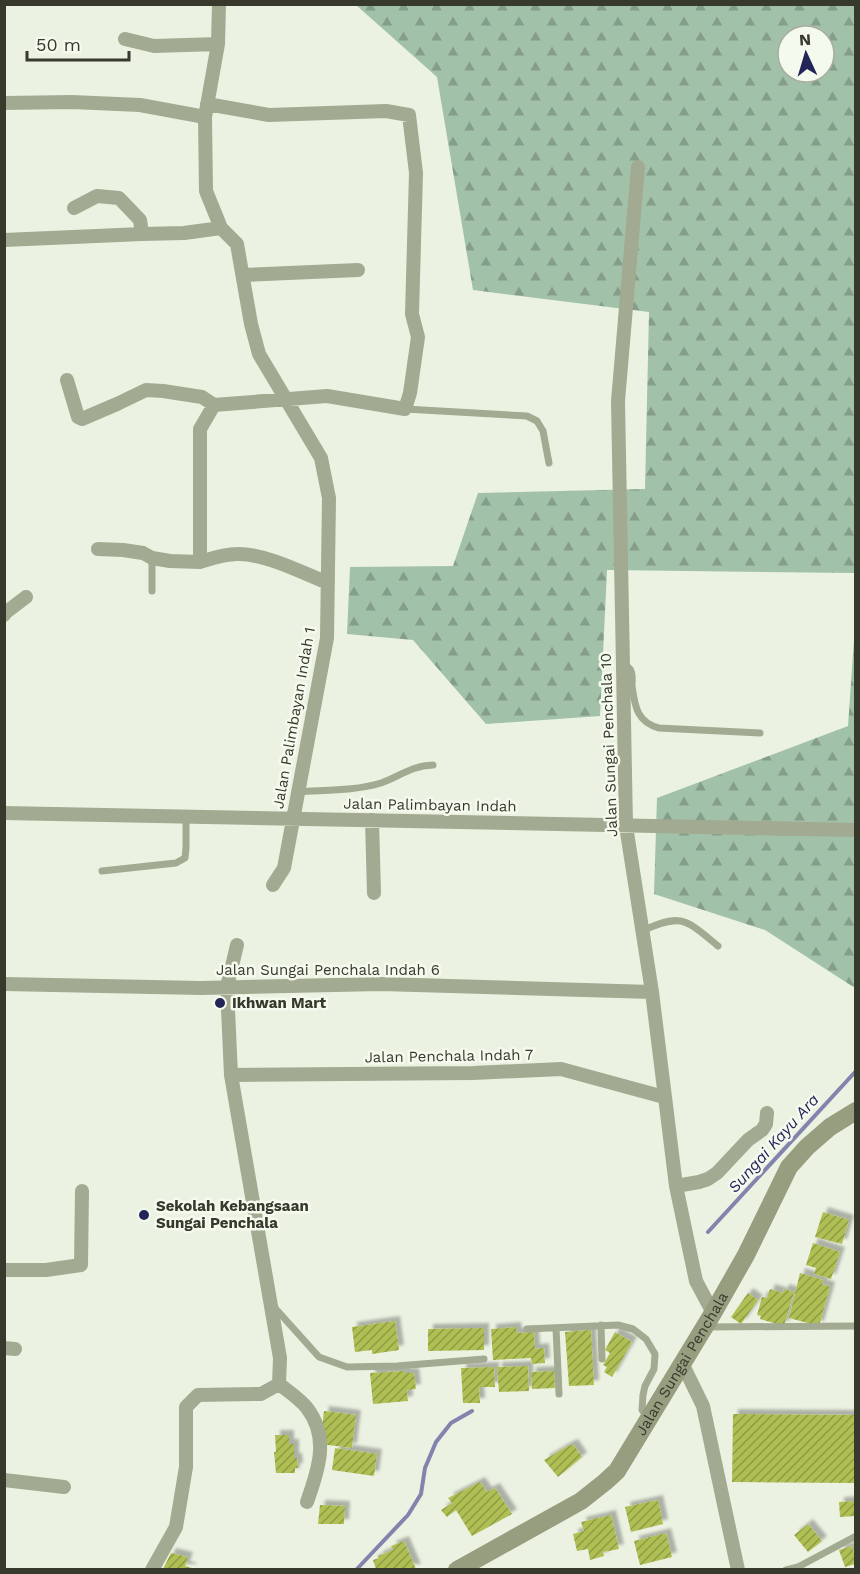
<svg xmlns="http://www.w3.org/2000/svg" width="860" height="1574" font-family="'Work Sans',sans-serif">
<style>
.forest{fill:url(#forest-firs);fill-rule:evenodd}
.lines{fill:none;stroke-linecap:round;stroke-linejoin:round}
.stream{stroke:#8284ae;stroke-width:4}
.building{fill:url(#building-hatch);filter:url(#shadow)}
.lane{stroke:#a2aa91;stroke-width:7}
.street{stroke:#a2aa91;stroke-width:14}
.secondary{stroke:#969e7f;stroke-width:18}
.poi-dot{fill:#232559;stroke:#f5faee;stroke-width:2}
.labels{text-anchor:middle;stroke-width:5;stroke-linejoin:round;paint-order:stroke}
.street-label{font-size:15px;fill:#36392c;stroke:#f5faee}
.poi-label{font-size:15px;font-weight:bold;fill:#36392c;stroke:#f5faee;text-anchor:start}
.water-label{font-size:16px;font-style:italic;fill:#232559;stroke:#f5faee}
</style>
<defs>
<pattern id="forest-firs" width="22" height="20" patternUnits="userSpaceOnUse" patternTransform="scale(1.5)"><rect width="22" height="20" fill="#a2c1a9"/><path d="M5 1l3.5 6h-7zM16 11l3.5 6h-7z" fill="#859e8a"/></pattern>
<pattern id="building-hatch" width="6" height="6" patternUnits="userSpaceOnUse" patternTransform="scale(1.5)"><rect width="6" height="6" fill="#afbf53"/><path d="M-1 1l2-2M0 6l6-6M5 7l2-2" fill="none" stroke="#8f9c45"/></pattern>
<filter id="shadow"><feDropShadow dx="5" dy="-5" stdDeviation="1.5" flood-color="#0004"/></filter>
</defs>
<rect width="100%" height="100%" fill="#ebf2e2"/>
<path class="forest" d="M 356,5 L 855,5 L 855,573 L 607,570 L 600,716 L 486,724 L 413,640 L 347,634 L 350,567 L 453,566 L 478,493 L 645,489 L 649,312 L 473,290 L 437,77 ZM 788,36 L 824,36 L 824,72 L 788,72 Z
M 855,625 L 855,988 L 765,930 L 654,894 L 657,798 L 848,726 Z"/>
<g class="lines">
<path class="stream" d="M 708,1232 L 856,1071
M 356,1570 L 408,1515 L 421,1494 L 425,1468 L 436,1442 L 451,1423 L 472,1411"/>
</g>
<path class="building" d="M 823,1212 L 849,1220 L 842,1244 L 815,1237 Z
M 813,1243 L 840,1252 L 831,1279 L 814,1274 L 816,1268 L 806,1265 Z
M 800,1273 L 823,1280 L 822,1284 L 830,1287 L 819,1326 L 789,1318 Z
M 770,1289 L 783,1293 L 784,1289 L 794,1292 L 784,1326 L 760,1319 L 761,1316 L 757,1315 L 762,1297 L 767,1298 Z
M 748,1293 L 758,1300 L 741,1324 L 731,1317 Z
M 395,1321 L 399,1350 L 372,1354 L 372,1350 L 355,1352 L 352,1327 Z
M 516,1327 L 517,1333 L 534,1332 L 535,1349 L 544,1348 L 545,1363 L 532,1364 L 531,1358 L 493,1360 L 491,1329 Z
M 484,1328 L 484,1350 L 428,1351 L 428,1329 Z
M 591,1330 L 594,1385 L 569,1386 L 565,1332 Z
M 615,1332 L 632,1342 L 612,1377 L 604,1372 L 607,1367 L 603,1365 L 610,1353 L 605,1350 Z
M 528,1366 L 529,1391 L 499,1392 L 497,1367 Z
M 494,1367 L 495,1387 L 479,1387 L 480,1403 L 463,1403 L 461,1368 Z
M 405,1371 L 405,1373 L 414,1373 L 416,1389 L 407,1390 L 408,1401 L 373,1404 L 370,1373 Z
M 554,1371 L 555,1388 L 532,1389 L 531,1372 Z
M 324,1411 L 356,1415 L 352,1448 L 320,1444 Z
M 733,1414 L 855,1415 L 855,1483 L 732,1482 Z
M 275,1435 L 289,1435 L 289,1444 L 294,1444 L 294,1458 L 297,1458 L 298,1468 L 295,1468 L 295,1473 L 276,1473 L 274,1452 L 276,1452 Z
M 573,1444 L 582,1457 L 558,1477 L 544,1460 L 566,1447 Z
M 335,1448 L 377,1454 L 374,1476 L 332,1470 Z
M 480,1482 L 487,1492 L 495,1488 L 512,1514 L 472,1536 L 456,1510 L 447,1517 L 441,1510 L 452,1503 L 448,1498 Z
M 658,1500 L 663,1524 L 631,1532 L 625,1507 Z
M 855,1501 L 855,1516 L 840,1517 L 839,1502 Z
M 320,1505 L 345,1506 L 344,1524 L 318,1524 Z
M 611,1515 L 619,1549 L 603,1552 L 604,1556 L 590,1560 L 588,1549 L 577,1551 L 573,1534 L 584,1531 L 581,1522 Z
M 808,1524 L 822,1541 L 808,1552 L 794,1535 Z
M 666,1533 L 672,1557 L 640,1565 L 634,1541 Z
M 404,1541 L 416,1569 L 376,1569 L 373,1560 L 379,1558 L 378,1556 L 393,1550 L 391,1546 Z
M 852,1546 L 854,1554 L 855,1554 L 855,1564 L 845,1567 L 839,1550 Z
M 171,1553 L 188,1557 L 185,1566 L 192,1568 L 192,1569 L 163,1569 Z"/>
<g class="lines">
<path class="lane" d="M 405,409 L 527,416 L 537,421 L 543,431 L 549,463
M 152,591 L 152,558
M 624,664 C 627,666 630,668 631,671 C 633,675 632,682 632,686 C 635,707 637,722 659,728 L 760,733
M 298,792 C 325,790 355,791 381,783 C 401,776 410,766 433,765
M 102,871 L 176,863 L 185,858 L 186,848 L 186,817
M 642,931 C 682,912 686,920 718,946
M 275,1308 L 319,1357 L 347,1367 L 397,1366 L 484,1359
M 601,1325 L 602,1359
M 707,1327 L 856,1326
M 556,1328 L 559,1394
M 527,1329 L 618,1325 L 633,1329 L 646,1339 L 655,1354 L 654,1369 L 645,1386 L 643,1395 L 642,1410 L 647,1417
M 786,1570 L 798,1567 L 856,1536"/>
<path class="street" d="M 219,4 L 218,44 L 205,117 L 206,191 L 221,228 L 237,244 L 251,324 L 259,354 L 321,458 L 329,498 L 327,638 L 284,868 L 273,885
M 125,39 L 154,46 L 218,44
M 4,103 L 72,102 L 140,105 L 205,117
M 638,167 L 618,401 L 626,826 L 652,992 L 676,1186 L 696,1281 L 713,1313
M 74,208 L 97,196 L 119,198 L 140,220 L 142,234 L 184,233 L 221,228
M 4,240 L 142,234
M 243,275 L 358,270
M 67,380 L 78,417 L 82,419 L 117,404 L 146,390 L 163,391 L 202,397 L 214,405
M 98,549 L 123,550 L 143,553 L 152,558 L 170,561 L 200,562 L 200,429 L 214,405 L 327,396 L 405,409 L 410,393 L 418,337 L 412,314 L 416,173 L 409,115 L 386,111 L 269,115 L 207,104
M 200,562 C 213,558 224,554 237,554 C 264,553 303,573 328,583
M 4,615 L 5,613 L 26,597
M 4,813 L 856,830
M 372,820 L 374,893
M 4,984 L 201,988 L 381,984 L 652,992
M 231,1075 L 473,1073 L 561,1069 L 664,1097
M 676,1186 L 699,1182 L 708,1179 L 717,1173 L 748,1140 L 762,1130 L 766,1124 L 767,1113
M 4,1270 L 46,1270 L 81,1265 L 82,1191
M 4,1348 L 15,1349
M 682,1363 L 703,1406 L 738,1570
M 279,1384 C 288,1391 300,1399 307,1408 C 330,1438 318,1471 307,1502
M 4,1480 L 64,1487
M 152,1570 L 176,1527 L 186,1467 L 186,1407 L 198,1395 L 261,1394 L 279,1384 L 280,1358 L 231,1075 L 227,987 L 237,945"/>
<path class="secondary" id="s1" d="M 457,1570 L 581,1501 L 605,1482 L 617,1471 L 713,1313 L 746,1255 L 789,1167 L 807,1147 L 830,1127 L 856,1111"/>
</g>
<g class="poi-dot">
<circle cx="220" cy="1003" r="6"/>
<circle cx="144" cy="1215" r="6"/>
</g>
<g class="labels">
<g class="street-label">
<text transform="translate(294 718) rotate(-80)" y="5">Jalan Palimbayan Indah 1</text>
<text transform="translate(609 745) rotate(-92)" y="5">Jalan Sungai Penchala 10</text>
<text transform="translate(430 805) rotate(1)" y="5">Jalan Palimbayan Indah</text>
<text x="328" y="975">Jalan Sungai Penchala Indah 6</text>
<text transform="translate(449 1056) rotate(-1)" y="5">Jalan Penchala Indah 7</text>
<text dy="5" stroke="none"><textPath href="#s1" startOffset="314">Jalan Sungai Penchala</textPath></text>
</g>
<g class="poi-label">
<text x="232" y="1008">Ikhwan Mart</text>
<text x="156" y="1211">Sekolah Kebangsaan<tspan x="156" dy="17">Sungai Penchala</tspan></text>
</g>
<g class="water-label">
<text transform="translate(773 1143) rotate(-48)" y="6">Sungai Kayu Ara</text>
</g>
</g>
<rect width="860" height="1574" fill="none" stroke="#36392c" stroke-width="12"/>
<g transform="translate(806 54) rotate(356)"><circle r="28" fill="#f5faee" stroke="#a9ada0" stroke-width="1.5"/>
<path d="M0-4.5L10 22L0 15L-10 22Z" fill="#232559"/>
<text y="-9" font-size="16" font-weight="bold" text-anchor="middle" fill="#36392c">N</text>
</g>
<path d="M27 51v9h102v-9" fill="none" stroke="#36392c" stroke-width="3"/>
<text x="36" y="51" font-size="18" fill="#36392c" stroke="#f5faee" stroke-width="4.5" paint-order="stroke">50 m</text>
</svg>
